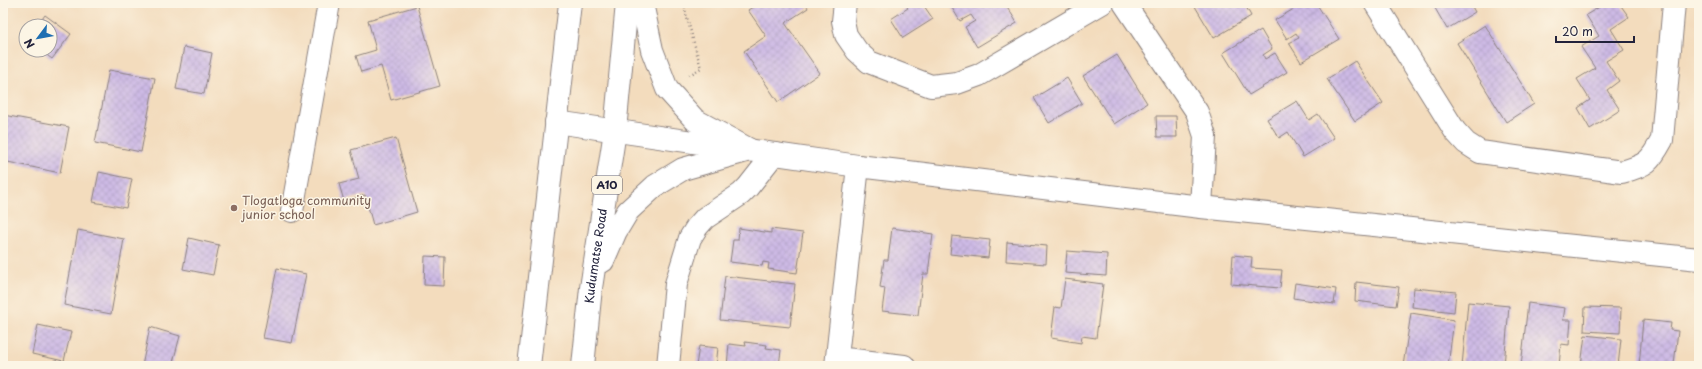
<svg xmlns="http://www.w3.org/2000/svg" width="1702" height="369" font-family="'Playpen Sans',sans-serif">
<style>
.building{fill:url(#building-cross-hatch)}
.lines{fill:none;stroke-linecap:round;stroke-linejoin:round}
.minor-casing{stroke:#8a7f7c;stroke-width:24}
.tertiary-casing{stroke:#8a7f7c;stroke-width:24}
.primary-casing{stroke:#8a7f7c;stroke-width:24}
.path{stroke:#8a7f7c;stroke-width:2.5;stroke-dasharray:1 3;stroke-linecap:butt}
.minor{stroke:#fff;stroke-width:22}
.tertiary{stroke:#fff;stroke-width:22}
.primary{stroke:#fff;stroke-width:22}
.education-dot{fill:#8d6e63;stroke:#fcf5e5;stroke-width:1.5}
.labels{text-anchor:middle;stroke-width:3;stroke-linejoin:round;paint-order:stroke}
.shield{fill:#fcf5e5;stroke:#63616e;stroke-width:1}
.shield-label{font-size:11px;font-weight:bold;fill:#22223b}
.education-label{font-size:12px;fill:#785e54;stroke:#fcf5e5;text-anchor:start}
.street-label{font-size:12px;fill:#22223b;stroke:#fcf5e5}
</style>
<defs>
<pattern id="building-cross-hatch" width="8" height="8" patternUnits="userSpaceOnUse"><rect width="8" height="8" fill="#cdbae5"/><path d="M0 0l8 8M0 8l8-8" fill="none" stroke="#b0a0c5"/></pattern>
</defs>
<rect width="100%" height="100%" fill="#fcf5e5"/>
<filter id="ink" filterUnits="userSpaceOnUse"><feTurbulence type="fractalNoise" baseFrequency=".025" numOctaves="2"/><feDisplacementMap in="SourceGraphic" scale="8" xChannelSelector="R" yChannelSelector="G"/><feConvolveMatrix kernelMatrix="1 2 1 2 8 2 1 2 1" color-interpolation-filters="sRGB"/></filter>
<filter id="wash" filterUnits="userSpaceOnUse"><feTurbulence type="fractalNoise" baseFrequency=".012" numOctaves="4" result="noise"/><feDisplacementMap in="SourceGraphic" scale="16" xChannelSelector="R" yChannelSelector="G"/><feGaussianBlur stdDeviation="0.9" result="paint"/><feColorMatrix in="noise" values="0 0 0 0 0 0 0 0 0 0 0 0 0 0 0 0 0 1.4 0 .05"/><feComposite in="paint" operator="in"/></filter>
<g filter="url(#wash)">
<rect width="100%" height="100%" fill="#f3dcbd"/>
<g id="blocks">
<path class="building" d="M 759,3 L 805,3 L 808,8 L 785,23 L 820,73 L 778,102 L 744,51 L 766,36 L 748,10 Z
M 904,3 L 922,3 L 933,19 L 903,38 L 891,19 L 908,8 Z
M 949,3 L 1005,3 L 1017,23 L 977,47 L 965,27 L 975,21 L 971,15 L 960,21 Z
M 1193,3 L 1244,3 L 1251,16 L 1214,38 Z
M 1304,3 L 1316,3 L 1339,39 L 1301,62 L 1289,43 L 1299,38 L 1296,33 L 1287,39 L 1275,20 Z
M 1432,3 L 1470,3 L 1475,12 L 1447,29 Z
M 1599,3 L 1619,3 L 1629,17 L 1611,29 L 1624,50 L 1606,61 L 1619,81 L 1607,90 L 1620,110 L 1590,129 L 1578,108 L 1590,100 L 1577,79 L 1595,68 L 1581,47 L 1599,36 L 1586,15 L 1601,6 Z
M 417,6 L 440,86 L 391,100 L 381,66 L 361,72 L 356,56 L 376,50 L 368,20 Z
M 45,15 L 71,34 L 52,59 L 40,50 L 50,50 L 50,26 L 37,26 Z
M 1485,25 L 1534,104 L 1506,122 L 1457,43 Z
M 1261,30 L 1272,49 L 1263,55 L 1265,59 L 1275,53 L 1287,72 L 1249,95 L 1223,53 Z
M 184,47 L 212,53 L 204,94 L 176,89 Z
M 1117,55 L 1147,103 L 1114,124 L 1083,76 Z
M 1355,61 L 1383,103 L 1355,121 L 1327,79 Z
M 109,70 L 155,78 L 141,152 L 95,143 Z
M 1067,78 L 1082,103 L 1049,123 L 1034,98 Z
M 1297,101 L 1309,120 L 1318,114 L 1334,138 L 1303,157 L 1288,132 L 1279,138 L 1267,119 Z
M 3,115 L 69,127 L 60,173 L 3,161 Z
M 1156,116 L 1176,116 L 1177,137 L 1157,137 Z
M 396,138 L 417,212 L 373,225 L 365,195 L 344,201 L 339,184 L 359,179 L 351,150 Z
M 99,172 L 132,179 L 126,208 L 93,202 Z
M 739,228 L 771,233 L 771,229 L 803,233 L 797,273 L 768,269 L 769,263 L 763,262 L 762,266 L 730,262 L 733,240 L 738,240 Z
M 892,228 L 933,234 L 928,274 L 923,274 L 918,315 L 882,311 L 885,288 L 880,287 L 884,260 L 888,260 Z
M 78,230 L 124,239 L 111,314 L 64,305 Z
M 952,236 L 990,240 L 988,258 L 950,254 Z
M 189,238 L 219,245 L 213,275 L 183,269 Z
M 1007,242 L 1047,246 L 1046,264 L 1006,261 Z
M 1067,251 L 1107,254 L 1106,276 L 1065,273 Z
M 1233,255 L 1252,257 L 1251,268 L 1282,270 L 1280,288 L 1231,284 Z
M 425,256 L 445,257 L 444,286 L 424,285 Z
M 277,268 L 306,274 L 292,343 L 263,338 Z
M 725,276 L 795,284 L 790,327 L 720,320 Z
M 1065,279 L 1103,284 L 1096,338 L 1082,336 L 1081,343 L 1051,338 L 1055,307 L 1061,308 Z
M 1356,282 L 1399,287 L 1396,306 L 1355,301 Z
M 1295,283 L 1336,289 L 1334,304 L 1293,298 Z
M 1414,288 L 1456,292 L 1454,312 L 1412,307 Z
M 1468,302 L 1509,306 L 1504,366 L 1462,366 Z
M 1528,303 L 1565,308 L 1563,320 L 1571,320 L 1569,345 L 1561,344 L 1559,366 L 1521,366 Z
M 1585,307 L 1621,308 L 1620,333 L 1584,331 Z
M 1411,313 L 1454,320 L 1448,366 L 1403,366 Z
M 1643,320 L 1671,323 L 1670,330 L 1678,331 L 1674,364 L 1665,364 L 1665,366 L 1639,366 Z
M 38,325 L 71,332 L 64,361 L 32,354 Z
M 150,327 L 180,336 L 172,366 L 142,366 Z
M 1585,335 L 1621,339 L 1618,366 L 1581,366 Z
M 745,342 L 767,345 L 766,348 L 781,350 L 779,366 L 727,366 L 729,344 L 746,346 Z
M 699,346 L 718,348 L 716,366 L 696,366 Z"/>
</g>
</g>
<g filter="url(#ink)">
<use href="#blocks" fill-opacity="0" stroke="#8a7f7c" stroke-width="1"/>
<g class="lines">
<defs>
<path id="minor" d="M 845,3 L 843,21 L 846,35 L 857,51 L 869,62 L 931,86 L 957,83 L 979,75 L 1102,3
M 1124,3 L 1197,112 L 1205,136 L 1201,207
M 1375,3 L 1455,131 L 1466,143 L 1480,152 L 1622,172 C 1647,165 1650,162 1662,140 L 1674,3
M 292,211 L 329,3
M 837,358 L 904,366
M 668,366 L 676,284 L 690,238 L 697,227 L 705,218 L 741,194 L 748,187 L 774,154
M 836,366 L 858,166"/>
<path id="tertiary" d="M 556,122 L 858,166 L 1201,207 L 1699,259"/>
<g id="primary">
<path d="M 642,3 L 652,50 L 667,89 L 695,120 L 750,150"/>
<path d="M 603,261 L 616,231 L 628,211 L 655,186 L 683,169 L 750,150"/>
<path d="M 529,366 L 570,3"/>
<path id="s1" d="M 583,366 L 591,288 L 615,131 L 627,3"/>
</g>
</defs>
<use href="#minor" class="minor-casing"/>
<use href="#tertiary" class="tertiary-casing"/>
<use href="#primary" class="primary-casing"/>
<path class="path" d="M 684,3 L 686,14 L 701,68 L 688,76"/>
<use href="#minor" class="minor"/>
<use href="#tertiary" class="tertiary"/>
<use href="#primary" class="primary"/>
</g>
</g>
<circle class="education-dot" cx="234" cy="208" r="4"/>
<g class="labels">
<rect class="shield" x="592" y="176" width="30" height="18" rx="3"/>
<g class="shield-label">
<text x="607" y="189">A10</text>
</g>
<g class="education-label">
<text x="242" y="205">Tlogatloga community<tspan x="242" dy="14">junior school</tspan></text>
</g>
<g class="street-label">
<text dy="4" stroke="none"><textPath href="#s1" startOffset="111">Kudumatse Road</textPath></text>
</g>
</g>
<rect width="1702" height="369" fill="none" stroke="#fcf5e5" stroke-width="16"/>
<g transform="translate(38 38) rotate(238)"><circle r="19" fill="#fcf5e5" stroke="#a5a1a1"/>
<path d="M0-3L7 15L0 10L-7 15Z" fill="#1f6fb2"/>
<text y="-6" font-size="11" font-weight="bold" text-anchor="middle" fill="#22223b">N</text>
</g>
<path d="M1556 36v6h78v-6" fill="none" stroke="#22223b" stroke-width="2"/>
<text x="1562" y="36" font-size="12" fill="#22223b" stroke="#fcf5e5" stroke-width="3" paint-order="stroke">20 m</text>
</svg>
